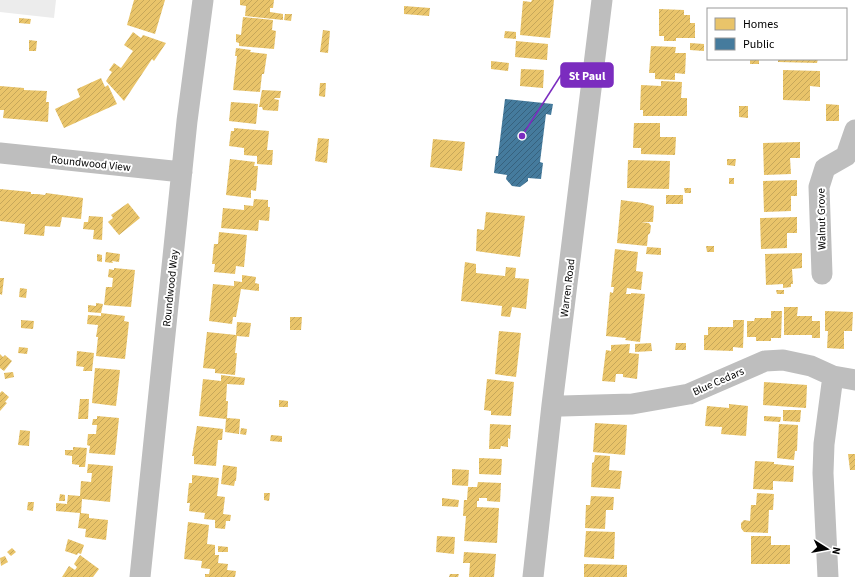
<svg xmlns="http://www.w3.org/2000/svg" width="855" height="577" font-family="'Source Sans 3',sans-serif">
<style>
.green{fill:#ececec}
.homes{fill:url(#homes-hatch)}
.public{fill:url(#public-hatch)}
.lines{fill:none;stroke-linecap:round;stroke-linejoin:round}
.minor{stroke:#bebebe;stroke-width:21}
.labels{text-anchor:middle;stroke-width:4;stroke-linejoin:round;paint-order:stroke}
.street-label{font-size:11px;fill:#000;stroke:#fff}
.leader{fill:none;stroke:#7b2cbf;stroke-width:1.5}
.callout-dot{fill:#7b2cbf;stroke:#fff;stroke-width:1.5}
.callout{fill:#7b2cbf;stroke:#7b2cbf;stroke-width:1.5}
.callout-label{font-size:12px;text-anchor:middle;font-weight:bold;fill:#fff}
</style>
<defs>
<pattern id="homes-hatch" width="6" height="6" patternUnits="userSpaceOnUse"><rect width="6" height="6" fill="#e9c46a"/><path d="M-1 1l2-2M0 6l6-6M5 7l2-2" fill="none" stroke="#c6a75a"/></pattern>
<pattern id="public-hatch" width="6" height="6" patternUnits="userSpaceOnUse"><rect width="6" height="6" fill="#457b9d"/><path d="M-1 1l2-2M0 6l6-6M5 7l2-2" fill="none" stroke="#37627e"/></pattern>
</defs>
<rect width="100%" height="100%" fill="#fff"/>
<path class="green" d="M 0,0 L 56,0 L 54,18 L 0,12 Z"/>
<path class="homes" d="M 134,0 L 165,0 L 155,34 L 127,25 Z
M 240,0 L 274,0 L 273,8 L 270,8 L 270,12 L 283,14 L 283,20 L 245,16 L 246,6 L 240,5 Z
M 532,0 L 554,0 L 550,38 L 520,35 L 523,1 L 531,2 Z
M 404,6 L 430,8 L 429,16 L 404,14 Z
M 659,9 L 684,10 L 684,15 L 690,15 L 690,23 L 695,23 L 695,38 L 676,38 L 676,41 L 664,41 L 664,36 L 659,36 Z
M 285,14 L 292,14 L 291,21 L 284,20 Z
M 243,17 L 273,20 L 272,30 L 276,31 L 274,49 L 239,46 L 239,43 L 236,42 L 236,34 L 241,35 Z
M 19,18 L 31,19 L 30,24 L 19,23 Z
M 323,30 L 330,31 L 328,53 L 320,52 Z
M 505,31 L 516,32 L 516,39 L 504,38 Z
M 133,32 L 141,38 L 143,35 L 166,43 L 154,61 L 152,59 L 124,101 L 106,81 L 112,72 L 109,70 L 114,63 L 121,68 L 133,51 L 124,45 Z
M 29,40 L 37,41 L 36,51 L 29,51 Z
M 516,41 L 548,44 L 547,60 L 515,57 Z
M 690,43 L 704,44 L 704,51 L 690,50 Z
M 651,46 L 676,47 L 675,53 L 686,53 L 685,74 L 675,73 L 675,80 L 655,79 L 655,73 L 649,73 Z
M 236,48 L 251,50 L 250,52 L 267,54 L 264,74 L 262,74 L 260,92 L 233,90 L 237,56 L 235,56 Z
M 750,59 L 759,59 L 759,64 L 750,64 Z
M 778,59 L 818,59 L 817,63 L 778,62 Z
M 491,61 L 509,63 L 508,71 L 491,69 Z
M 521,69 L 544,70 L 543,88 L 520,86 Z
M 783,70 L 820,71 L 820,87 L 810,86 L 810,101 L 783,100 Z
M 101,78 L 105,87 L 108,85 L 117,104 L 64,128 L 55,109 L 80,97 L 77,89 Z
M 661,81 L 682,82 L 681,98 L 687,98 L 687,116 L 643,116 L 643,110 L 640,110 L 641,85 L 661,86 Z
M 320,83 L 326,83 L 325,97 L 319,96 Z
M 0,86 L 24,88 L 24,90 L 47,91 L 46,102 L 49,102 L 48,122 L 3,118 L 4,110 L 0,110 Z
M 262,90 L 281,91 L 280,98 L 275,98 L 274,99 L 279,100 L 278,111 L 263,110 L 262,107 L 259,107 Z
M 231,102 L 258,104 L 256,124 L 229,121 Z
M 826,104 L 839,105 L 839,121 L 826,121 Z
M 739,106 L 748,106 L 748,118 L 739,117 Z
M 634,123 L 660,123 L 660,137 L 676,137 L 675,155 L 641,154 L 641,148 L 633,148 Z
M 234,128 L 269,131 L 267,150 L 273,150 L 272,165 L 257,164 L 257,156 L 244,155 L 244,148 L 229,146 L 231,131 L 234,131 Z
M 318,138 L 329,139 L 327,163 L 315,161 Z
M 433,139 L 465,142 L 462,171 L 430,167 Z
M 800,142 L 800,158 L 790,158 L 791,174 L 764,175 L 763,143 Z
M 230,159 L 255,162 L 254,166 L 258,166 L 256,191 L 251,190 L 251,198 L 226,195 Z
M 727,159 L 736,159 L 735,166 L 727,165 Z
M 628,160 L 670,161 L 669,189 L 627,188 Z
M 729,178 L 734,178 L 734,184 L 729,184 Z
M 797,180 L 797,196 L 791,196 L 791,211 L 764,212 L 763,181 Z
M 684,188 L 691,188 L 691,193 L 685,193 Z
M 0,189 L 31,192 L 31,194 L 37,194 L 45,195 L 46,193 L 83,198 L 81,219 L 62,217 L 60,227 L 45,226 L 44,236 L 24,234 L 25,224 L 0,221 Z
M 666,195 L 683,195 L 683,204 L 666,204 Z
M 254,199 L 268,200 L 268,207 L 270,207 L 269,221 L 259,220 L 258,231 L 221,228 L 223,208 L 244,210 L 244,205 L 253,206 Z
M 621,200 L 643,203 L 654,206 L 653,222 L 641,222 L 649,223 L 651,226 L 650,233 L 648,235 L 647,246 L 617,243 Z
M 128,203 L 140,218 L 119,235 L 108,222 L 113,218 L 111,215 Z
M 486,212 L 525,216 L 520,257 L 476,251 L 477,229 L 484,230 Z
M 89,216 L 103,217 L 102,240 L 93,239 L 94,230 L 83,229 L 84,222 L 88,222 Z
M 797,217 L 797,233 L 787,233 L 787,248 L 761,249 L 760,218 Z
M 219,232 L 247,235 L 244,267 L 236,266 L 235,274 L 214,272 L 215,264 L 212,264 L 214,244 L 218,244 Z
M 706,246 L 714,246 L 714,252 L 707,252 Z
M 647,247 L 661,248 L 661,255 L 646,254 Z
M 615,249 L 638,252 L 636,271 L 643,272 L 641,290 L 627,288 L 626,294 L 631,294 L 631,293 L 645,294 L 640,342 L 625,340 L 626,338 L 606,336 L 610,292 L 613,293 L 614,287 L 611,287 Z
M 106,252 L 120,254 L 119,262 L 112,261 L 113,263 L 105,262 Z
M 802,253 L 802,268 L 792,269 L 793,284 L 791,284 L 791,287 L 783,288 L 783,284 L 766,285 L 765,254 Z
M 97,254 L 102,255 L 102,262 L 97,261 Z
M 465,262 L 476,264 L 476,273 L 505,276 L 506,267 L 516,268 L 515,278 L 529,279 L 526,309 L 512,307 L 510,317 L 501,316 L 502,306 L 461,301 Z
M 114,268 L 135,270 L 131,307 L 104,305 L 106,287 L 112,287 L 113,278 L 108,277 L 109,269 L 114,270 Z
M 242,275 L 256,277 L 255,283 L 259,284 L 259,291 L 241,289 L 236,317 L 233,317 L 232,324 L 209,321 L 213,284 L 234,286 L 234,281 L 242,282 Z
M 0,278 L 4,278 L 2,295 L 0,294 Z
M 20,288 L 27,289 L 26,298 L 19,297 Z
M 776,290 L 784,290 L 784,294 L 777,294 Z
M 96,303 L 103,304 L 101,313 L 88,312 L 88,305 L 96,306 Z
M 784,307 L 798,307 L 797,316 L 812,316 L 812,321 L 820,321 L 820,338 L 812,338 L 812,335 L 784,335 Z
M 771,311 L 782,311 L 781,338 L 771,338 L 771,341 L 756,341 L 756,337 L 747,337 L 747,321 L 754,321 L 755,318 L 771,318 Z
M 825,311 L 853,312 L 852,331 L 844,331 L 844,349 L 827,348 L 828,331 L 825,331 Z
M 101,313 L 125,316 L 124,321 L 129,322 L 125,359 L 96,356 L 98,337 L 96,337 L 98,325 L 87,324 L 88,315 L 101,316 Z
M 290,317 L 302,317 L 301,330 L 290,330 Z
M 21,320 L 34,321 L 33,329 L 21,328 Z
M 733,320 L 744,320 L 743,348 L 733,347 L 733,351 L 704,350 L 704,335 L 708,335 L 708,327 L 733,327 Z
M 237,322 L 251,323 L 249,337 L 237,336 L 235,353 L 237,353 L 235,375 L 215,373 L 215,369 L 203,368 L 207,332 L 236,335 Z
M 499,331 L 521,333 L 516,377 L 495,374 Z
M 651,343 L 652,351 L 635,352 L 635,344 Z
M 676,343 L 686,343 L 686,350 L 675,350 Z
M 630,344 L 629,353 L 639,354 L 637,379 L 623,377 L 623,374 L 616,374 L 615,382 L 602,381 L 606,350 L 611,351 L 611,345 Z
M 19,347 L 28,348 L 27,354 L 18,353 Z
M 77,351 L 94,353 L 92,371 L 83,371 L 84,367 L 76,366 Z
M 0,354 L 3,357 L 5,355 L 12,361 L 4,371 L 0,368 Z
M 95,368 L 120,370 L 116,406 L 92,403 Z
M 13,372 L 14,377 L 5,379 L 4,373 Z
M 221,375 L 245,378 L 244,385 L 227,384 L 226,401 L 228,401 L 227,418 L 240,419 L 239,434 L 225,432 L 226,419 L 199,416 L 203,379 L 221,381 Z
M 487,379 L 514,382 L 511,416 L 491,415 L 491,411 L 484,410 Z
M 764,382 L 807,385 L 806,408 L 763,405 Z
M 2,391 L 9,397 L 5,402 L 7,403 L 0,411 L 0,393 Z
M 80,399 L 89,399 L 88,419 L 78,419 Z
M 279,400 L 288,401 L 288,407 L 279,407 Z
M 729,404 L 748,406 L 746,436 L 721,434 L 722,427 L 705,426 L 707,406 L 729,408 Z
M 783,410 L 801,410 L 800,422 L 783,421 Z
M 97,416 L 119,418 L 115,455 L 89,453 L 90,446 L 87,445 L 88,434 L 96,434 L 97,425 L 92,425 L 93,419 L 97,419 Z
M 764,416 L 781,417 L 780,422 L 764,421 Z
M 595,423 L 627,425 L 625,455 L 593,452 Z
M 490,424 L 511,425 L 510,439 L 508,438 L 508,447 L 501,446 L 500,449 L 489,449 Z
M 779,424 L 798,425 L 797,451 L 795,451 L 794,460 L 777,458 Z
M 197,426 L 223,429 L 222,440 L 218,440 L 216,466 L 194,464 L 194,456 L 192,456 Z
M 241,428 L 247,429 L 246,435 L 240,434 Z
M 20,430 L 30,431 L 29,446 L 18,445 Z
M 271,435 L 282,436 L 282,442 L 270,441 Z
M 73,447 L 87,448 L 85,467 L 79,467 L 79,465 L 72,464 L 72,456 L 65,455 L 65,450 L 73,450 Z
M 848,454 L 855,454 L 855,470 L 850,470 Z
M 595,455 L 610,456 L 609,470 L 622,471 L 620,489 L 591,487 L 592,463 L 594,462 Z
M 479,458 L 502,459 L 501,475 L 479,474 Z
M 755,461 L 774,462 L 774,464 L 794,466 L 793,482 L 773,481 L 773,490 L 753,489 Z
M 88,464 L 113,466 L 110,502 L 82,499 L 81,513 L 89,514 L 89,518 L 108,520 L 106,540 L 85,537 L 86,529 L 78,528 L 80,513 L 56,511 L 56,503 L 67,504 L 68,495 L 80,496 L 81,481 L 91,482 L 92,473 L 87,473 Z
M 223,465 L 237,467 L 236,481 L 235,481 L 234,486 L 221,484 Z
M 452,469 L 469,470 L 468,486 L 452,485 Z
M 192,475 L 219,478 L 217,496 L 225,497 L 223,514 L 231,515 L 230,521 L 226,521 L 225,529 L 215,528 L 215,520 L 204,519 L 205,513 L 189,511 L 190,503 L 187,503 L 189,483 L 192,483 Z
M 478,482 L 501,483 L 500,502 L 487,501 L 487,498 L 479,498 L 479,501 L 477,501 L 477,507 L 499,508 L 497,543 L 464,541 L 466,516 L 463,516 L 464,500 L 467,500 L 468,487 L 477,487 Z
M 264,493 L 270,493 L 269,501 L 264,500 Z
M 757,493 L 774,494 L 773,510 L 769,510 L 768,533 L 744,532 L 741,528 L 741,523 L 744,520 L 750,521 L 751,505 L 756,505 Z
M 60,494 L 65,495 L 65,501 L 59,501 Z
M 591,496 L 614,497 L 613,510 L 606,510 L 605,529 L 585,528 L 586,505 L 590,505 Z
M 442,498 L 459,500 L 458,507 L 442,506 Z
M 28,502 L 34,502 L 33,511 L 27,510 Z
M 188,522 L 209,525 L 207,544 L 215,545 L 215,555 L 219,555 L 218,563 L 228,564 L 227,570 L 236,571 L 235,577 L 205,577 L 205,574 L 209,574 L 210,569 L 201,568 L 202,561 L 184,559 Z
M 586,531 L 615,532 L 614,559 L 584,557 Z
M 437,536 L 455,537 L 454,554 L 436,552 Z
M 751,536 L 771,536 L 771,545 L 790,545 L 790,564 L 751,564 Z
M 68,539 L 84,545 L 81,554 L 78,553 L 77,555 L 65,551 Z
M 218,546 L 228,547 L 228,552 L 218,552 Z
M 12,548 L 16,552 L 11,556 L 7,552 Z
M 464,552 L 496,554 L 494,577 L 469,577 L 470,563 L 463,563 Z
M 80,555 L 99,569 L 93,577 L 62,577 L 69,566 L 75,570 L 77,567 L 74,564 Z
M 5,556 L 8,562 L 1,566 L 0,558 Z
M 584,564 L 627,565 L 627,577 L 584,577 Z
M 450,574 L 459,574 L 458,577 L 449,577 Z"/>
<path class="public" d="M 505,99 L 553,104 L 551,115 L 546,114 L 540,162 L 543,163 L 541,179 L 528,178 L 528,181 L 520,187 L 512,186 L 506,179 L 507,175 L 494,173 L 496,156 L 498,156 Z"/>
<g class="lines">
<path class="minor" d="M 0,153 L 182,172
M 822,274 L 819,187 L 825,168 L 846,156 L 855,130
M 552,405 L 562,406 L 632,404 L 689,394 L 765,361 L 783,360 L 811,366 L 833,376 L 855,380
M 140,577 L 187,121 L 203,0
M 533,577 L 552,405 L 602,0
M 828,577 L 823,473 L 824,444 L 833,376"/>
</g>
<g class="labels">
<g class="street-label">
<text transform="translate(91 163) rotate(6)" y="4">Roundwood View</text>
<text transform="translate(821 219) rotate(-91)" y="4">Walnut Grove</text>
<text transform="translate(170 288) rotate(-84)" y="4">Roundwood Way</text>
<text transform="translate(567 288) rotate(-83)" y="4">Warren Road</text>
<text transform="translate(718 381) rotate(-24)" y="4">Blue Cedars</text>
</g>
</g>
<path class="leader" d="M522 136L561 75"/>
<circle class="callout-dot" cx="522" cy="136" r="4"/>
<rect class="callout" x="561" y="63" width="52" height="24" rx="4"/>
<g class="callout-label">
<text x="587" y="80">St Paul</text>
</g>
<rect x="707" y="8" width="140" height="52" fill="#ffffff" stroke="#999999"/>
<rect x="715" y="18" width="20" height="12" fill="#e9c46a" stroke="#999999"/>
<text x="743" y="28" font-size="12" fill="#000000">Homes</text>
<rect x="715" y="38" width="20" height="12" fill="#457b9d" stroke="#999999"/>
<text x="743" y="48" font-size="12" fill="#000000">Public</text>
<g transform="translate(827 549) rotate(101)" stroke="#ffffff" stroke-width="3" paint-order="stroke">
<path d="M0-3L7 15L0 10L-7 15Z" fill="#000000"/>
<text y="-6" font-size="11" font-weight="bold" text-anchor="middle" fill="#000000">N</text>
</g>
</svg>
